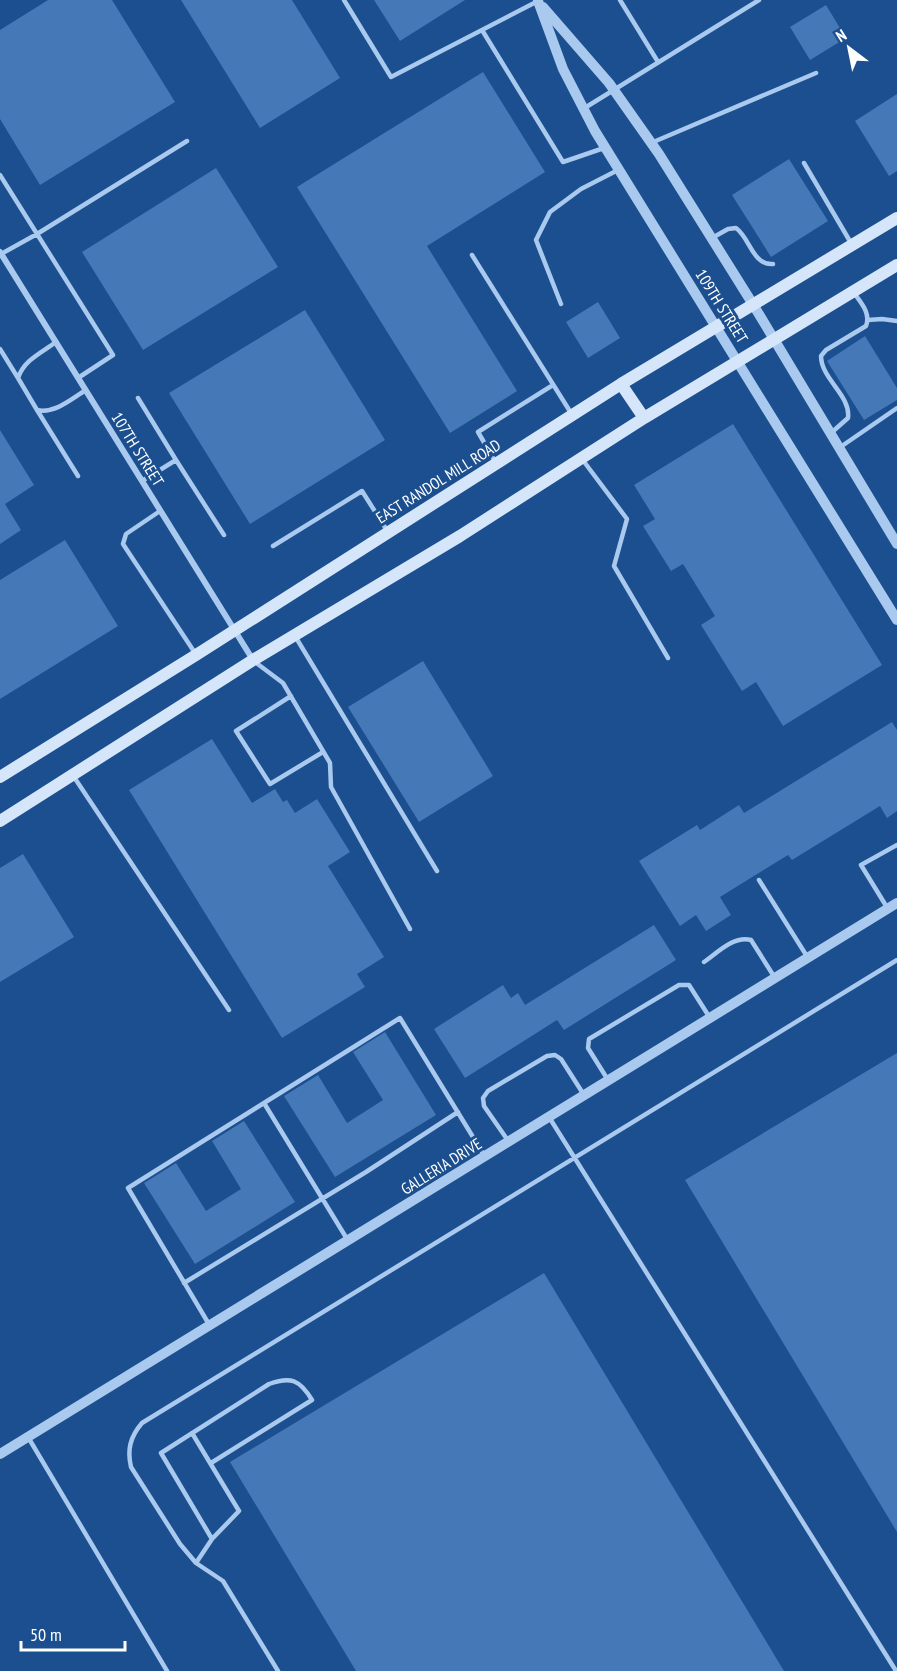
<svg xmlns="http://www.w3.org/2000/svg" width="897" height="1671" font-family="'PT Sans Narrow',sans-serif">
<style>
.building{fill:#4478b7}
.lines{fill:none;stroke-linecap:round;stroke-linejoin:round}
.service{stroke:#a9c9ee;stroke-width:4.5}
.minor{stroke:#a9c9ee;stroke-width:6}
.tertiary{stroke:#a9c9ee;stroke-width:10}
.secondary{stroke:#d6e6fa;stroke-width:12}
.labels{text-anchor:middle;stroke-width:6;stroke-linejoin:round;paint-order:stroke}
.street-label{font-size:16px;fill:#fff;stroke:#1b4f8f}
</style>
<rect width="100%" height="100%" fill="#1b4f8f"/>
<path class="building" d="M 48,0 L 112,0 L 175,102 L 40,185 L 0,119 L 0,30 Z
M 181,0 L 292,0 L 340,78 L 260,128 Z
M 374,0 L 465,0 L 400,41 Z
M 826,5 L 846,38 L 810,60 L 790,27 Z
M 483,72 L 545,172 L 427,246 L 517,391 L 450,433 L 297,187 Z
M 897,94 L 897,171 L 889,176 L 855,121 Z
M 789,159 L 828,221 L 771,257 L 732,195 Z
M 216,168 L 278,267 L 143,350 L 82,252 Z
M 598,302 L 620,338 L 588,358 L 566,322 Z
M 305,310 L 385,440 L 250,524 L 169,393 Z
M 865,336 L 897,388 L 897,400 L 864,420 L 827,361 Z
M 733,424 L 882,665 L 783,726 L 756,682 L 742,691 L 701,625 L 715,616 L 683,564 L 671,571 L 643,526 L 655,519 L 634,485 Z
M 0,430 L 34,485 L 5,504 L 21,530 L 0,544 Z
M 65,540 L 118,626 L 0,699 L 0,580 Z
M 423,661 L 493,776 L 419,822 L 348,707 Z
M 892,722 L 897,730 L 897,811 L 887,818 L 880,806 L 792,860 L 788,855 L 720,897 L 731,915 L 706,931 L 696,915 L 680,926 L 639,861 L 697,825 L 700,830 L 739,805 L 744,813 Z
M 212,739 L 252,803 L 275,789 L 283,802 L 287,800 L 295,813 L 317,799 L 350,852 L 328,866 L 384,957 L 357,974 L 365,987 L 282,1038 L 129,790 Z
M 23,854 L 74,937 L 0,982 L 0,868 Z
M 654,925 L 676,960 L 564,1030 L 557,1020 L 465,1078 L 434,1029 L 503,985 L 511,998 L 518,993 L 525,1005 Z
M 385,1032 L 436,1115 L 335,1177 L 284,1096 L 318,1075 L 347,1123 L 383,1100 L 353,1052 Z
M 897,1053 L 897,1532 L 685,1180 Z
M 244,1121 L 295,1202 L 195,1264 L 144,1183 L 176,1163 L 206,1211 L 241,1189 L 212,1141 Z
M 544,1273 L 784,1671 L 356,1671 L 230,1462 Z"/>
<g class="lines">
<path class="service" d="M 344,0 L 391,77 L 538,1
M 620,0 L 658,62
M 482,30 L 563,162 L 604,148
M 583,109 L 759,0
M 651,143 L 816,73
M 804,163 L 851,243
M 0,175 L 113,355 L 78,378
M 712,238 L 728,229 L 736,228 C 750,238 753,266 773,264
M 1,254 L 37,234 L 187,141
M 472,255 L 571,413
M 561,304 L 536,240 L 550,212 L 581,189 L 618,170
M 868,320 L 882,319 L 897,321
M 56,342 C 41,353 24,360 18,378 L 37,410 C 55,414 71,399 86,390
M 0,349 L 18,378
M 138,398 L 176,460 L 142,481
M 37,410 L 78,476
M 831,433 L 848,418 C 851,395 821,379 821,356 L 826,350 L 866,326 C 871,313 861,303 854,293
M 839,448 L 897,408
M 582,459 L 627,519 L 614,566 L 668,658
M 176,460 L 224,535
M 496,463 L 478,432 L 553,385
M 160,511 L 126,534 L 123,544 L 195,653
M 273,546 L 362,491 L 388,532
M 295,636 L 437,871
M 255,662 L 283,683 L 330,763 L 331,787 L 410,929
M 291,696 L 236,731 L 270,784 L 323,752
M 74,777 L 229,1010
M 759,880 L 808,958
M 888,909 L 861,865 L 897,845
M 704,962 C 717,953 734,935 751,940 L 775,978
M 608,1080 L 588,1048 L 589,1039 L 679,985 L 689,985 L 710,1018
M 264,1103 L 347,1239
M 549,1117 L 896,1671
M 509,1142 L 484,1106 L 483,1098 L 488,1091 L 547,1056 L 555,1055 L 561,1059 L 584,1095
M 184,1283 L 366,1172 L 458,1112
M 210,1326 L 128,1188 L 400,1018 L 484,1155
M 192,1433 L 239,1511 L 212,1539 L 196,1563
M 28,1437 L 167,1671
M 211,1463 L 312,1400 C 300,1380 291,1376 269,1384 L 161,1453 L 212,1539
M 278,1671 L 223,1581 L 196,1563 L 180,1544 L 131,1467 C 127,1450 130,1437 142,1423 L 897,960"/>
<path class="minor" d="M 0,252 L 253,660"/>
<path class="tertiary" d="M 538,1 L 563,69 L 595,131 L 897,620
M 543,7 L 609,83 L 659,154 L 754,306 L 897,544
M 0,1454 L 897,903"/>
<path class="secondary" d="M 621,384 L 644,418
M 0,777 L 196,655 L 621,384 L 897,218
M 0,821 L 253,660 L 460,536 L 644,418 L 897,265"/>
</g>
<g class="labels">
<g class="street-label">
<text transform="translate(722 306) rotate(58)" y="6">109TH STREET</text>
<text transform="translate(138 449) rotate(58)" y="6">107TH STREET</text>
<text transform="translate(438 481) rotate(-32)" y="6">EAST RANDOL MILL ROAD</text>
<text transform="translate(441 1166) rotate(-32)" y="6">GALLERIA DRIVE</text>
</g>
</g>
<g transform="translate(849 48) rotate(328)" stroke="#1b4f8f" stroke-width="4.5" paint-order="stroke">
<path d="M0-4.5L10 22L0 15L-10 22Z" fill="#ffffff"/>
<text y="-9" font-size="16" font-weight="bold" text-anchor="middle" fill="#ffffff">N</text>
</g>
<path d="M21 1641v9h104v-9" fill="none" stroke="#ffffff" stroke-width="3"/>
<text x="30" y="1641" font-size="18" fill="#ffffff" stroke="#1b4f8f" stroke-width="4.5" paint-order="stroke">50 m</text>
</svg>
